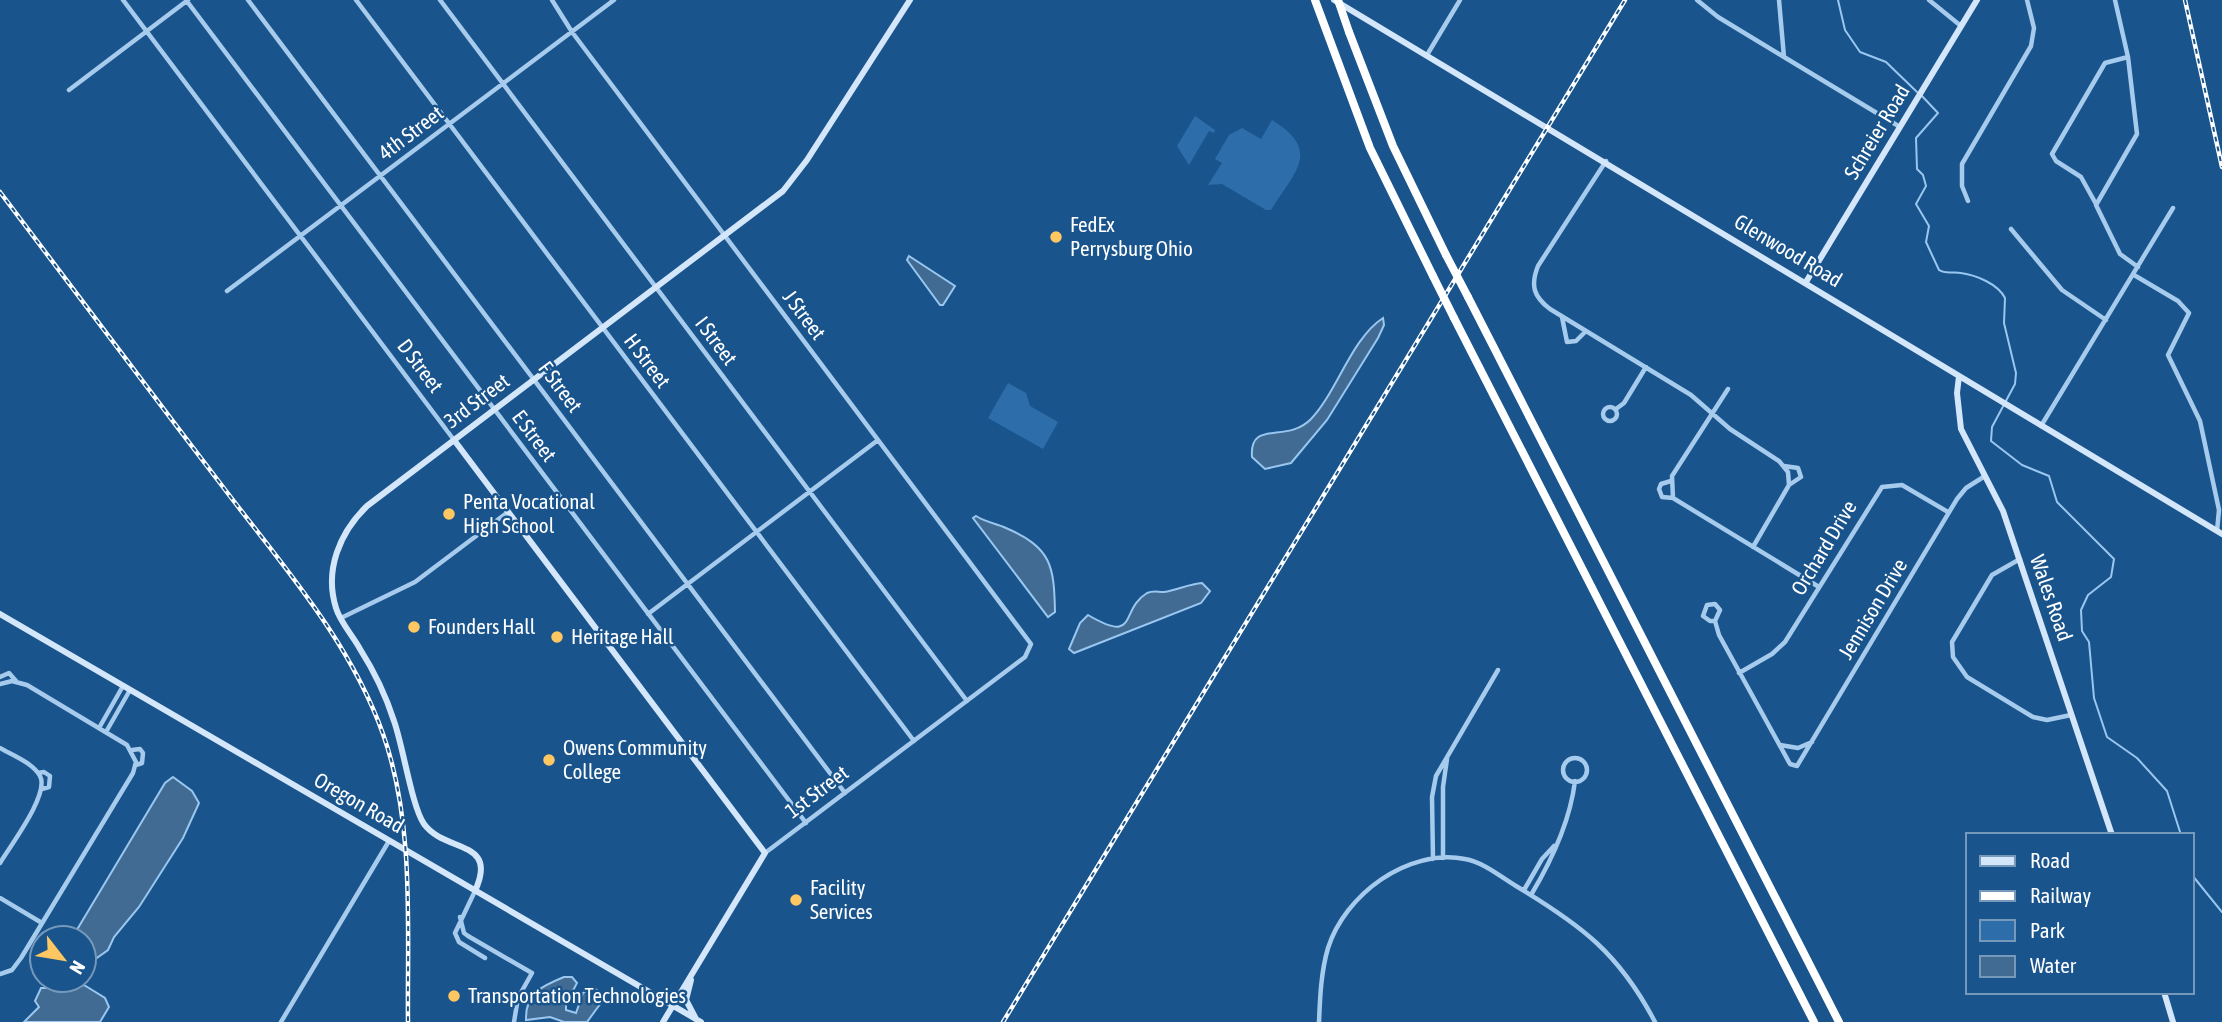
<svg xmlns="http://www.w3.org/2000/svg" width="2222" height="1022" font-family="'Asap Condensed',sans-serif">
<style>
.green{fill:#2d6eaa}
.water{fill:#426b93;stroke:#99c7ef;stroke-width:2}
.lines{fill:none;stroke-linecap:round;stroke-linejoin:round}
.stream{stroke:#99c7ef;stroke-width:2}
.street{stroke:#a6cbed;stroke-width:4.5}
.secondary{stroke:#d3e6fa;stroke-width:6}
.highway{stroke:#fff;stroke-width:8}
.rail-casing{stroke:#fff;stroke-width:4.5}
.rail{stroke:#1a548c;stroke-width:2;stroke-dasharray:5;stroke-linecap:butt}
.highway-bridge{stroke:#fff;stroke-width:8}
.poi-dot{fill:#ffc762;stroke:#1a548c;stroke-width:2.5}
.labels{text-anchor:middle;stroke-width:5;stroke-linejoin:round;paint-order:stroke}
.street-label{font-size:21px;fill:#fff;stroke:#1a548c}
.poi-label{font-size:21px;fill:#fff;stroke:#1a548c;text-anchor:start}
</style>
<rect width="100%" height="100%" fill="#1a548c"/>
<path class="green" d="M 1195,116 L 1215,130 L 1214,133 L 1209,131 L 1189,165 L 1177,146 Z
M 1272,120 C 1322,151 1295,171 1271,210 L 1266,210 L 1222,184 L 1208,185 L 1222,163 L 1215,159 L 1229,135 L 1242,128 L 1261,139 Z
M 1008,383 L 1026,393 L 1030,406 L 1058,422 L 1043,449 L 988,418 Z"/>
<path class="water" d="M 909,256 L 955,286 L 943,305 L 940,305 L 907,260 Z
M 1383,318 L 1384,325 L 1378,338 L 1327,420 L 1291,463 L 1265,469 L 1252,457 C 1249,419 1287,444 1311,419 C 1337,392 1351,339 1383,318 Z
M 976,516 C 987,523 996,523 1006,528 C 1052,548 1054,566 1055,612 L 1048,617 L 973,518 Z
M 1202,583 L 1210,591 L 1201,603 L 1074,653 L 1069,649 L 1080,623 L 1088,615 C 1139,645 1119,610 1147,593 C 1154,590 1157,592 1164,592 C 1177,590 1189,584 1202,583 Z
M 173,777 L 192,791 L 199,803 L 183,838 L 139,907 L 114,937 L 108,950 L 84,967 L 84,938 L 72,938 L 165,783 Z
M 564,977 L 572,977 L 577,983 L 566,1004 L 566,1010 L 576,1013 L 583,993 L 592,987 L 606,996 L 587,1022 L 564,1022 L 550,1017 L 526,1020 C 525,993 542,986 564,977 Z
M 48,980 L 72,980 L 58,984 L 57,988 L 69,990 L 84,985 L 105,998 L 109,1007 L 100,1022 L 24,1022 L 39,1007 L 35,1001 L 41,988 L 53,988 L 54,983 Z"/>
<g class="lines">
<path class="stream" d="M 1838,0 L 1845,30 L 1860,52 L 1886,62 L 1917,92
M 1921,95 L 1938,113 L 1916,138 L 1917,169 L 1923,175 L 1926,186 L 1916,204 L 1929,226 L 1926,242 L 1939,270 C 1947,275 1952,271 1961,273 C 1976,275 1998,284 2005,298 L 2004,323 L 2016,373 L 2015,384 L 1992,427 L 1991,441 L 2022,465 L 2049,476 L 2057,502 L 2114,559 L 2111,577 L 2088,595 L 2081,610 L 2082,631 L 2089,642 L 2094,698 L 2107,737 L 2137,758 L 2167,791 L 2181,835
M 2192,875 L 2222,912"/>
<path class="street" d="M 123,0 L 454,440
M 186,0 L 806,823
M 248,0 L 845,793
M 356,0 L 914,741
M 440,0 L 967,701
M 552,0 L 572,32 L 1031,644 L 1025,657 L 765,853
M 1697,0 L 1718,17 L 1784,57 L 1779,0
M 1929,0 L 1961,26
M 2115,0 L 2128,57 L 2137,134 L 2096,205 L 2120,254 L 2138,267
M 1427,55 L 1460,0
M 1784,57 L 1900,127
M 69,90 L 188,0
M 1606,161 L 1538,266 C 1530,286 1534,297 1550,309 L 1691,395 L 1730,429 L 1779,461 L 1788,472 L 1789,485
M 1968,201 L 1962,186 L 1962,164 L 2031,46 L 2034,28 L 2027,0
M 2096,204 L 2081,177 L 2056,161 L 2052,154 L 2105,63 L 2128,57
M 2011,229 L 2062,290 L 2106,320
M 2134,275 L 2178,301 L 2189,313 L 2168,355 L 2200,421 L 2219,510 L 2217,531
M 227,291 L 614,0
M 1562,317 L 1567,342 L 1576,341 L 1586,331
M1603 414a7 7 0 1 1 14 0a7 7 0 1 1-14 0Z
M 1616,409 L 1624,403 L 1646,367
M 2041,426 L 2173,208
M 1671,481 L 1661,484 L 1659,489 L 1662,497 L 1673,498 L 1819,587
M 1673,498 L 1672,476 L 1728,389
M 1753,547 L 1789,485 L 1801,477 L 1798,468 L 1784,466
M 2020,559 L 1992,575 L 1952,642 L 1953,657 L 1967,677 L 2033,717 L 2047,720 L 2071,715
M 648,614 L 878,440
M 341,618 L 415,582 L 508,512
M 1715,621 L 1710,621 L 1703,616 L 1707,605 L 1715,604 L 1720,610 L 1715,621 L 1719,635 L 1790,764 L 1797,766 L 1957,499 L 1966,488 L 1985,476
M 1739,673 L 1772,654 L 1785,642 L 1882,487 L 1902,485 L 1948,512
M 0,677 L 9,673 L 16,681
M 0,684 L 12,681 L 27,685 L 127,745 L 136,762 L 133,773 L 21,958 L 12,970 L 0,974
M 99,728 L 123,686
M 106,732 L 130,690
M 1780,745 L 1798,748 L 1812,742
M 0,748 C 12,755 33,763 40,776 C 50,794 10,846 0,863
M 132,750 L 140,749 L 143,753 L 142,763 L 136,765
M1563 770a12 12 0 1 1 24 0a12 12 0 1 1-24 0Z
M 38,773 L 44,772 L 50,776 L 49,787 L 42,789
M 1443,858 L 1443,787 L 1447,759
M 1433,859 L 1432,797 L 1436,776 L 1498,670
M 1524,890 L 1542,859 L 1554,846
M 475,891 L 455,933 L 459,942 L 485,958
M 1531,895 C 1552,860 1570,822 1575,781
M 0,898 L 42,923
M 460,917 L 464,933 L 468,936 L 532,973 L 518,998 L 514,1022
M 281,1022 L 389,841
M 1319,1022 C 1320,997 1321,972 1328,948 C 1345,895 1407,848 1465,859 C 1483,862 1501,877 1516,886 C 1581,925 1619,953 1655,1022"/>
<path class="secondary" d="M 1334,0 L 2222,534
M 1806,282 L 1977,0
M 1959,376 L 1957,393 L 1961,429 L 2003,511 L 2112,835
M 454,440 L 765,853 L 663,1022
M 0,614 L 701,1022
M 475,891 C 499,839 445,853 424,824 C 412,807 403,746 394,721 C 386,696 374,671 360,649 C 353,636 340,622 336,608 C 324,570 340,532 367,506 L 783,191 L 807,160 L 910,0
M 691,980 L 686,1000 L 696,1019
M 2164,992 L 2173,1022"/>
<path class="highway" d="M 1315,0 L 1370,148 L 1433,276
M 1349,32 L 1393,146 L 1446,255
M 1468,297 L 1839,1022
M 1454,318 L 1814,1022"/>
<defs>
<path id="rail" d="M 2185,0 L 2222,167
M 0,192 C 74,290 148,389 223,487 C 282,565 350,641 383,734 C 415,824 407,928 408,1022
M 1003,1022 L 1625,0"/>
</defs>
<use href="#rail" class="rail-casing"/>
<use href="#rail" class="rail"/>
<path class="highway-bridge" d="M 1338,0 L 1349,32
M 1446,255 L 1468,297
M 1433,276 L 1454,318"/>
</g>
<g class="poi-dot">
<circle cx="1056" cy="237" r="7"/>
<circle cx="449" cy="514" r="7"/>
<circle cx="414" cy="627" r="7"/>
<circle cx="557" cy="637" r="7"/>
<circle cx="549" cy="760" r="7"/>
<circle cx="796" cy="900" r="7"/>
<circle cx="454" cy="996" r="7"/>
</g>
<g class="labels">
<g class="street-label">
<text transform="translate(1877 132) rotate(-59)" y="7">Schreier Road</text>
<text transform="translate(411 133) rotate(-37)" y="7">4th Street</text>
<text transform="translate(1788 251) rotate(31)" y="7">Glenwood Road</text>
<text transform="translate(804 315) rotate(53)" y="7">J Street</text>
<text transform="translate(716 341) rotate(53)" y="7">I Street</text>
<text transform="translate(647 361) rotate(53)" y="7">H Street</text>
<text transform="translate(420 366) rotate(53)" y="7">D Street</text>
<text transform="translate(560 387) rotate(53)" y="7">F Street</text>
<text transform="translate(477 401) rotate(-37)" y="7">3rd Street</text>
<text transform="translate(534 436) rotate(53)" y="7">E Street</text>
<text transform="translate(1824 548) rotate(-59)" y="7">Orchard Drive</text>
<text transform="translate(2051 598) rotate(71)" y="7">Wales Road</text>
<text transform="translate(1873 609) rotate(-59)" y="7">Jennison Drive</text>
<text transform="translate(817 792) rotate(-37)" y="7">1st Street</text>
<text transform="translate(359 803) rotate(30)" y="7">Oregon Road</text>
</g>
<g class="poi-label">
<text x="1070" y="232">FedEx<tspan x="1070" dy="24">Perrysburg Ohio</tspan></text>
<text x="463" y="509">Penta Vocational<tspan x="463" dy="24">High School</tspan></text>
<text x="428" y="634">Founders Hall</text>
<text x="571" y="644">Heritage Hall</text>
<text x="563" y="755">Owens Community<tspan x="563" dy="24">College</tspan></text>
<text x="810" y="895">Facility<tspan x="810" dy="24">Services</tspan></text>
<text x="468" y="1003">Transportation Technologies</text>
</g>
</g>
<rect x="1966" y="833" width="228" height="161" fill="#1a548c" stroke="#7698ba" stroke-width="2"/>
<rect x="1980" y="856" width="35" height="10" fill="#d3e6fa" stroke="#7698ba" stroke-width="2"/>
<text x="2030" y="868" font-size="21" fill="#ffffff">Road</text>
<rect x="1980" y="891" width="35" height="10" fill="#ffffff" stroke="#7698ba" stroke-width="2"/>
<text x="2030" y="903" font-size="21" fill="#ffffff">Railway</text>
<rect x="1980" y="920" width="35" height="21" fill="#2d6eaa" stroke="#7698ba" stroke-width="2"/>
<text x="2030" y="938" font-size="21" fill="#ffffff">Park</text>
<rect x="1980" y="956" width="35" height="21" fill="#426b93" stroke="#7698ba" stroke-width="2"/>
<text x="2030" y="973" font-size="21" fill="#ffffff">Water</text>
<g transform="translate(63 959) rotate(121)"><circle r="33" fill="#1a548c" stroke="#7698ba" stroke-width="2"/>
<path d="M0-5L12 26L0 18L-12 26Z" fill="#ffc762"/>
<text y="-10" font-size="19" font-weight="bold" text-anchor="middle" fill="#ffffff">N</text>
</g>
</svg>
